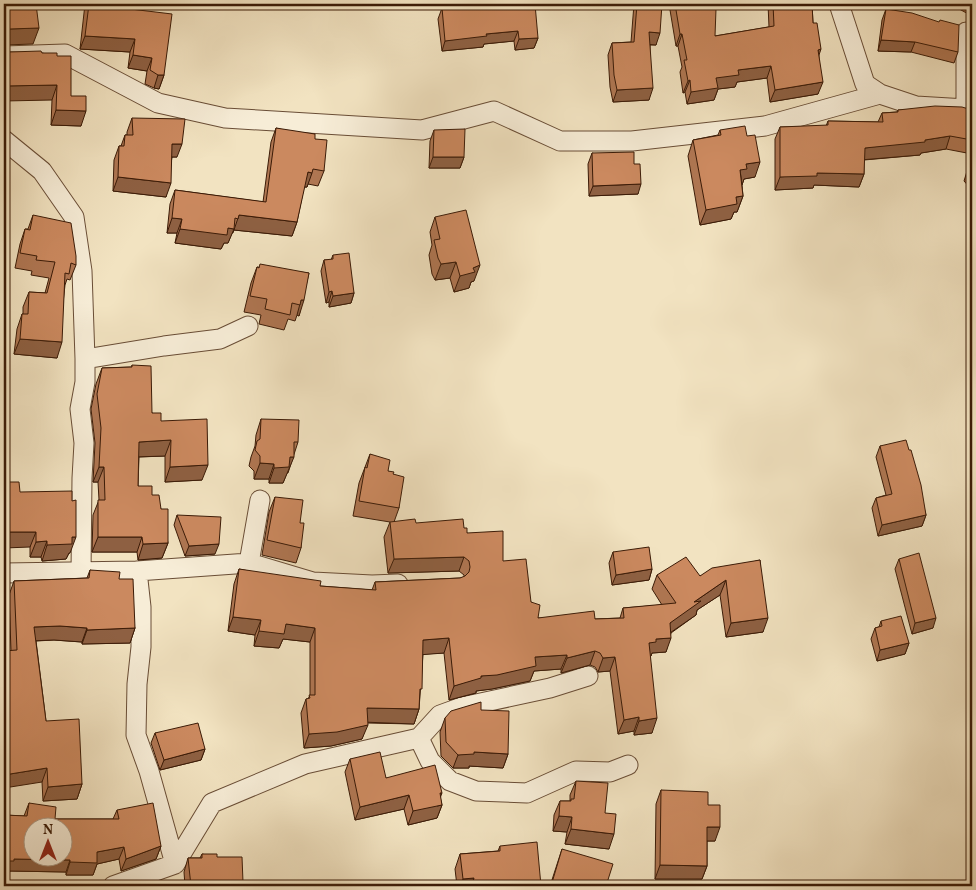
<svg xmlns="http://www.w3.org/2000/svg" width="976" height="890" font-family="Vollkorn,serif">
<style>
.lines{fill:none;stroke-linecap:round;stroke-linejoin:round}
.minor-casing{stroke:#694d36;stroke-width:21}
.minor{stroke:#f7edd7;stroke-width:19}
.wall{fill:#af7652;stroke:#3b1b07}
.shaded-wall{fill:#8e6042;stroke:#3b1b07}
.building{fill:#cb895f;stroke:#3b1b07;fill-rule:evenodd}
</style>
<rect width="100%" height="100%" fill="#f2e3c1"/>
<filter id="stains"><feTurbulence type="fractalNoise" baseFrequency=".004" numOctaves="4"/><feColorMatrix values="0 0 0 0 .2 0 0 0 0 .09 0 0 0 0 .02 0 0 0 .5 -.17"/></filter>
<radialGradient id="worn" r=".72"><stop offset=".6" stop-color="#630" stop-opacity="0"/><stop offset="1" stop-color="#630" stop-opacity=".3"/></radialGradient>
<g class="lines">
<defs>
<path id="minor" d="M 839,4 L 865,84 L 880,94 L 916,106 L 966,109 L 972,113
M 4,56 L 65,54 L 158,103 L 225,118 L 422,130 L 494,111 L 560,141 L 632,141 L 765,126 L 880,94
M 966,109 L 966,32
M 4,140 L 42,171 L 74,217 L 82,271 L 85,359
M 249,563 L 313,582 L 372,585 L 398,584
M 137,571 L 141,607 L 141,647 L 137,684 L 136,735 L 149,771 L 175,864
M 4,573 L 137,571 L 249,563 L 260,500
M 81,573 L 82,478 L 84,443 L 80,409 L 85,382 L 85,359 L 164,346 L 220,339 L 248,326
M 419,738 L 430,761 L 450,781 L 476,791 L 527,793 L 576,771 L 610,772 L 628,765
M 113,886 L 175,864 L 212,803 L 305,764 L 419,738 L 440,715 L 462,707 L 550,688 L 588,676"/>
</defs>
<use href="#minor" class="minor-casing"/>
<use href="#minor" class="minor"/>
</g>
<path class="wall" d="M 85,4 L 122,4 L 122,8 L 164,75 L 159,89 L 154,88 L 145,84 L 147,71 L 128,68 L 130,52 L 80,49 Z
M 634,4 L 662,4 L 656,45 L 650,45 L 649,100 L 613,102 L 610,87 L 608,55 L 612,43 L 631,42 Z
M 669,4 L 693,4 L 693,8 L 715,36 L 769,27 L 768,4 L 812,4 L 813,23 L 819,57 L 818,94 L 770,102 L 767,78 L 737,82 L 735,87 L 718,89 L 714,100 L 687,104 L 685,92 L 683,93 L 680,72 L 682,67 L 678,46 L 676,46 Z
M 950,4 L 972,4 L 972,16 Z
M 442,8 L 538,38 L 534,48 L 515,50 L 514,41 L 484,44 L 483,47 L 442,51 L 438,19 Z
M 886,9 L 958,52 L 954,63 L 911,52 L 878,51 L 882,20 Z
M 9,52 L 42,53 L 57,56 L 81,126 L 51,125 L 52,100 Z
M 898,110 L 972,110 L 972,154 L 946,149 L 921,153 L 920,155 L 864,160 L 864,174 L 859,187 L 814,185 L 813,188 L 775,190 L 775,139 L 780,127 L 826,126 L 828,121 L 878,122 L 882,113 L 897,112 Z
M 132,118 L 177,157 L 172,157 L 166,197 L 113,191 L 114,160 L 119,146 L 121,146 L 125,135 L 127,135 L 127,132 Z
M 276,128 L 315,139 L 324,171 L 318,186 L 308,184 L 307,187 L 304,187 L 297,222 L 292,236 L 234,230 L 233,233 L 232,233 L 228,243 L 224,243 L 221,249 L 175,243 L 177,233 L 167,233 L 170,204 L 175,190 L 263,202 L 271,142 Z
M 434,130 L 464,157 L 460,168 L 429,168 L 430,141 Z
M 720,130 L 755,177 L 744,179 L 742,185 L 743,196 L 737,212 L 734,212 L 731,219 L 700,225 L 688,156 L 693,140 L 718,135 Z
M 592,153 L 634,164 L 638,194 L 589,196 L 588,164 Z
M 972,164 L 972,190 L 964,181 L 968,168 Z
M 33,215 L 76,265 L 70,280 L 67,279 L 65,285 L 57,358 L 14,354 L 17,329 L 22,314 L 23,314 L 23,307 L 29,292 L 45,293 L 49,278 L 31,275 L 32,271 L 15,268 L 20,244 L 25,229 L 28,229 Z
M 435,217 L 474,281 L 471,282 L 469,288 L 454,292 L 450,278 L 435,280 L 432,274 L 429,255 L 432,245 L 430,232 Z
M 333,255 L 354,293 L 351,303 L 329,307 L 329,302 L 326,303 L 321,271 L 324,260 L 331,260 Z
M 257,267 L 309,273 L 299,316 L 297,315 L 295,321 L 288,319 L 284,330 L 259,324 L 261,315 L 244,312 L 251,283 Z
M 132,365 L 152,413 L 161,421 L 202,480 L 165,482 L 165,456 L 139,457 L 138,486 L 152,495 L 161,509 L 168,543 L 162,558 L 138,560 L 137,552 L 92,552 L 93,515 L 99,500 L 98,482 L 93,482 L 95,443 L 91,409 L 96,384 L 102,368 L 132,367 Z
M 261,419 L 298,442 L 288,473 L 287,473 L 283,483 L 269,483 L 269,479 L 254,479 L 254,471 L 249,466 L 251,457 L 255,446 L 256,435 Z
M 880,446 L 909,450 L 926,515 L 922,526 L 878,536 L 872,508 L 876,498 L 886,495 L 876,457 Z
M 370,454 L 388,471 L 393,474 L 399,508 L 394,522 L 464,528 L 467,533 L 503,561 L 531,602 L 538,618 L 595,619 L 620,618 L 623,608 L 662,605 L 652,589 L 657,575 L 700,576 L 760,560 L 763,632 L 726,637 L 720,595 L 697,610 L 696,615 L 671,633 L 666,652 L 652,653 L 651,656 L 650,657 L 652,733 L 634,735 L 634,731 L 618,734 L 610,671 L 598,672 L 595,667 L 590,665 L 561,673 L 561,669 L 534,671 L 530,681 L 492,689 L 476,691 L 476,693 L 449,700 L 444,653 L 423,654 L 419,709 L 414,724 L 367,723 L 362,739 L 331,746 L 304,748 L 301,713 L 306,699 L 308,699 L 310,695 L 310,642 L 283,639 L 279,648 L 254,646 L 255,635 L 228,631 L 234,584 L 239,569 L 320,586 L 372,590 L 375,582 L 460,578 L 464,577 L 464,575 L 459,571 L 388,573 L 384,537 L 390,522 L 353,516 L 359,483 Z
M 20,492 L 70,553 L 69,553 L 66,559 L 42,561 L 41,557 L 30,557 L 30,547 Z
M 275,497 L 300,523 L 301,548 L 296,563 L 262,555 L 269,512 Z
M 177,515 L 215,554 L 185,556 L 174,525 Z
M 613,552 L 652,569 L 649,580 L 612,585 L 609,563 Z
M 899,559 L 933,628 L 912,634 L 895,569 Z
M 90,570 L 119,579 L 135,628 L 130,643 L 82,644 L 82,642 L 54,640 L 36,641 L 46,721 L 82,784 L 77,799 L 43,801 L 42,782 L 11,651 L 9,595 L 14,581 L 87,578 Z
M 881,621 L 909,643 L 905,654 L 877,661 L 871,639 L 875,628 L 879,627 Z
M 481,710 L 508,754 L 503,768 L 469,766 L 469,768 L 453,768 L 441,756 L 440,732 L 445,718 Z
M 155,733 L 205,749 L 201,760 L 160,770 L 151,743 Z
M 350,759 L 386,778 L 440,797 L 442,805 L 437,818 L 408,825 L 404,809 L 355,820 L 345,772 Z
M 576,781 L 605,813 L 609,849 L 565,844 L 567,832 L 553,831 L 554,815 L 560,801 L 570,801 L 570,795 Z
M 661,790 L 708,805 L 715,841 L 707,841 L 707,866 L 702,879 L 655,879 L 656,804 Z
M 29,803 L 55,819 L 113,819 L 117,810 L 161,846 L 156,859 L 121,871 L 119,859 L 97,864 L 93,875 L 66,875 L 66,872 L 10,871 L 9,874 L 4,873 L 4,815 L 24,816 Z
M 500,846 L 541,886 L 457,886 L 455,869 L 460,854 L 498,851 Z
M 562,849 L 606,886 L 550,886 Z
M 202,854 L 217,857 L 243,882 L 249,886 L 185,886 L 184,872 L 188,858 L 200,858 Z"/>
<path class="shaded-wall" d="M 39,28 L 33,44 L 4,45 L 4,31 L 9,29 Z
M 518,31 L 514,41 L 484,44 L 483,47 L 442,51 L 445,41 L 486,34 Z
M 649,32 L 660,33 L 656,45 L 644,44 Z
M 680,34 L 682,34 L 678,46 L 676,46 Z
M 85,36 L 135,39 L 130,52 L 80,49 Z
M 538,38 L 534,48 L 515,50 L 519,39 Z
M 881,40 L 915,42 L 911,52 L 878,51 Z
M 821,49 L 817,61 L 818,50 Z
M 133,55 L 152,58 L 147,71 L 128,68 Z
M 771,66 L 767,78 L 737,82 L 735,87 L 718,89 L 714,100 L 687,104 L 691,92 L 716,78 L 738,70 Z
M 158,75 L 164,75 L 159,89 L 154,88 Z
M 690,80 L 685,92 L 683,93 L 688,81 Z
M 823,82 L 818,94 L 770,102 L 775,90 Z
M 57,85 L 52,100 L 4,101 L 4,86 Z
M 653,88 L 649,100 L 613,102 L 617,90 Z
M 56,110 L 86,111 L 81,126 L 51,125 Z
M 950,136 L 946,149 L 921,153 L 920,155 L 860,160 L 865,148 L 925,140 Z
M 172,144 L 182,144 L 177,157 L 167,157 Z
M 433,157 L 464,157 L 460,168 L 429,168 Z
M 760,162 L 755,177 L 744,179 L 742,185 L 740,170 L 746,164 Z
M 308,172 L 312,173 L 307,187 L 302,187 Z
M 817,173 L 864,174 L 859,187 L 814,185 L 813,188 L 775,190 L 780,177 Z
M 118,177 L 171,183 L 166,197 L 113,191 Z
M 641,184 L 638,194 L 589,196 L 593,186 Z
M 743,196 L 737,212 L 734,212 L 731,219 L 700,225 L 706,210 L 736,197 Z
M 239,215 L 297,222 L 292,236 L 234,230 Z
M 172,218 L 182,219 L 177,233 L 167,233 Z
M 228,228 L 234,229 L 228,243 L 224,243 L 221,249 L 175,243 L 180,229 Z
M 456,262 L 450,278 L 435,280 L 441,264 Z
M 480,265 L 474,281 L 471,282 L 469,288 L 454,292 L 460,276 L 473,268 Z
M 332,291 L 329,302 L 326,303 L 329,292 Z
M 354,293 L 351,303 L 329,307 L 333,296 Z
M 301,300 L 304,300 L 299,316 L 297,315 Z
M 20,339 L 62,342 L 57,358 L 14,354 Z
M 171,440 L 165,456 L 133,457 L 139,442 Z
M 290,457 L 294,457 L 283,483 L 269,483 L 274,468 Z
M 260,463 L 274,464 L 269,479 L 254,479 Z
M 208,465 L 202,480 L 165,482 L 170,467 Z
M 99,467 L 104,467 L 98,482 L 93,482 Z
M 926,515 L 922,526 L 878,536 L 882,525 Z
M 4,532 L 36,532 L 30,547 L 4,548 Z
M 72,537 L 76,537 L 70,553 L 69,553 L 66,559 L 42,561 L 47,545 Z
M 98,537 L 142,537 L 137,552 L 92,552 Z
M 47,541 L 41,557 L 30,557 L 36,542 Z
M 168,543 L 162,558 L 138,560 L 143,544 Z
M 219,544 L 215,554 L 185,556 L 189,546 Z
M 464,557 L 459,571 L 388,573 L 394,559 Z
M 652,569 L 649,580 L 612,585 L 616,575 Z
M 726,580 L 720,595 L 697,610 L 696,615 L 664,637 L 670,623 L 694,602 Z
M 233,617 L 261,620 L 255,635 L 228,631 Z
M 768,618 L 763,632 L 726,637 L 731,623 Z
M 936,618 L 933,628 L 912,634 L 915,623 Z
M 286,624 L 315,628 L 310,642 L 283,639 L 279,648 L 254,646 L 259,631 Z
M 60,626 L 87,628 L 82,642 L 54,640 L 29,641 L 34,627 Z
M 135,628 L 130,643 L 82,644 L 87,630 Z
M 449,638 L 444,653 L 418,655 L 423,640 Z
M 671,638 L 666,652 L 652,653 L 651,656 L 643,657 L 649,643 L 656,639 Z
M 909,643 L 905,654 L 877,661 L 880,650 Z
M 595,651 L 590,665 L 561,673 L 567,658 Z
M 567,655 L 561,669 L 534,671 L 530,681 L 492,689 L 476,691 L 476,693 L 449,700 L 454,686 L 535,657 Z
M 615,657 L 610,671 L 598,672 L 603,658 Z
M 367,708 L 419,709 L 414,724 L 362,722 Z
M 639,717 L 634,731 L 618,734 L 624,720 Z
M 657,718 L 652,733 L 634,735 L 639,721 Z
M 368,725 L 362,739 L 331,746 L 304,748 L 309,734 Z
M 205,749 L 201,760 L 160,770 L 164,760 Z
M 474,752 L 508,754 L 503,768 L 469,766 L 469,768 L 453,768 L 458,755 Z
M 47,768 L 42,782 L 4,788 L 4,775 Z
M 82,784 L 77,799 L 43,801 L 48,787 Z
M 440,793 L 442,793 L 437,806 L 442,805 L 437,818 L 408,825 L 413,811 Z
M 409,795 L 404,809 L 355,820 L 360,807 Z
M 559,816 L 572,817 L 567,832 L 553,831 Z
M 707,827 L 720,827 L 715,841 L 702,841 Z
M 571,829 L 614,834 L 609,849 L 565,844 Z
M 161,846 L 156,859 L 121,871 L 126,859 Z
M 124,847 L 119,859 L 97,864 L 93,875 L 66,875 L 70,862 L 97,852 Z
M 14,859 L 70,860 L 66,872 L 10,871 L 9,874 L 4,873 L 4,861 Z
M 660,865 L 707,866 L 702,879 L 655,879 Z
M 474,878 L 471,886 L 460,886 L 463,879 Z"/>
<path class="building" d="M 4,4 L 36,4 L 39,28 L 9,29 L 4,31 Z
M 89,4 L 122,4 L 122,8 L 172,14 L 164,75 L 158,75 L 150,70 L 152,58 L 133,55 L 135,39 L 85,36 Z
M 503,4 L 535,4 L 538,38 L 519,39 L 518,31 L 486,34 L 487,36 L 445,41 L 442,8 Z
M 637,4 L 662,4 L 660,33 L 649,32 L 653,88 L 617,90 L 614,75 L 612,43 L 634,42 Z
M 675,4 L 693,4 L 693,8 L 716,9 L 715,36 L 774,26 L 773,4 L 812,4 L 813,23 L 817,23 L 821,49 L 818,50 L 823,82 L 775,90 L 771,66 L 738,70 L 739,75 L 716,78 L 718,88 L 691,92 L 690,80 L 688,81 L 684,60 L 687,60 L 682,34 L 680,34 Z
M 886,9 L 912,13 L 939,22 L 940,20 L 959,25 L 958,52 L 915,42 L 881,40 Z
M 4,50 L 9,52 L 41,51 L 42,53 L 57,53 L 57,56 L 71,56 L 71,96 L 86,96 L 86,111 L 56,110 L 57,85 L 4,86 Z
M 935,106 L 962,107 L 972,110 L 972,140 L 950,136 L 925,140 L 925,142 L 865,148 L 864,174 L 817,173 L 817,176 L 780,177 L 780,127 L 828,125 L 828,121 L 883,122 L 882,113 L 898,112 L 898,110 Z
M 132,118 L 185,119 L 182,144 L 172,144 L 171,183 L 118,177 L 119,146 L 124,146 L 125,135 L 133,135 Z
M 745,126 L 747,136 L 755,135 L 760,162 L 746,164 L 747,169 L 740,170 L 743,196 L 736,197 L 737,204 L 706,210 L 693,140 L 721,135 L 720,130 Z
M 276,128 L 315,134 L 315,139 L 327,140 L 324,171 L 313,169 L 312,173 L 308,172 L 297,222 L 239,215 L 238,219 L 235,218 L 234,229 L 228,228 L 227,235 L 180,229 L 182,219 L 172,218 L 175,190 L 266,202 Z
M 465,129 L 464,157 L 433,157 L 434,130 Z
M 634,152 L 634,164 L 640,164 L 641,184 L 593,186 L 592,153 Z
M 972,164 L 972,172 L 968,168 Z
M 466,210 L 480,265 L 473,268 L 475,272 L 460,276 L 456,262 L 441,264 L 438,258 L 434,240 L 440,239 L 435,217 Z
M 33,215 L 71,223 L 76,256 L 76,265 L 71,263 L 69,274 L 65,273 L 62,342 L 20,339 L 22,314 L 28,314 L 29,292 L 47,293 L 55,262 L 36,260 L 37,256 L 20,253 L 25,229 L 30,230 Z
M 349,253 L 354,293 L 333,296 L 332,291 L 329,292 L 324,260 L 333,259 L 333,255 Z
M 260,264 L 309,273 L 304,300 L 301,300 L 300,305 L 292,303 L 290,315 L 265,309 L 267,299 L 250,296 L 257,267 L 259,268 Z
M 132,365 L 151,366 L 152,413 L 161,413 L 161,421 L 207,419 L 208,465 L 170,467 L 171,440 L 139,442 L 138,486 L 152,486 L 152,495 L 159,495 L 161,509 L 168,509 L 168,543 L 143,544 L 142,537 L 98,537 L 98,500 L 105,500 L 104,467 L 99,467 L 101,428 L 97,394 L 102,368 L 132,367 Z
M 261,419 L 299,420 L 298,442 L 294,442 L 294,457 L 290,457 L 289,467 L 274,468 L 274,464 L 260,463 L 260,456 L 255,450 L 257,441 L 260,439 Z
M 906,440 L 909,450 L 911,450 L 921,485 L 926,515 L 882,525 L 876,498 L 892,494 L 880,446 Z
M 370,454 L 390,460 L 388,471 L 394,472 L 393,474 L 404,477 L 399,508 L 359,501 L 365,467 L 367,468 Z
M 4,482 L 19,482 L 20,492 L 72,491 L 72,501 L 76,500 L 76,537 L 72,537 L 72,544 L 47,545 L 47,541 L 36,542 L 36,532 L 4,532 Z
M 275,497 L 303,500 L 300,523 L 304,523 L 301,548 L 267,540 Z
M 177,515 L 221,517 L 219,544 L 189,546 Z
M 415,519 L 416,523 L 463,519 L 464,528 L 467,528 L 467,533 L 503,531 L 503,561 L 526,559 L 531,602 L 540,605 L 538,618 L 594,611 L 595,619 L 624,618 L 623,608 L 676,603 L 657,575 L 686,557 L 700,576 L 712,568 L 760,560 L 768,618 L 731,623 L 726,580 L 694,602 L 701,601 L 670,623 L 671,638 L 656,639 L 656,642 L 649,643 L 657,718 L 639,721 L 639,717 L 624,720 L 615,657 L 603,658 L 600,653 L 595,651 L 567,658 L 567,655 L 535,657 L 536,666 L 497,675 L 481,676 L 481,678 L 454,686 L 449,638 L 423,640 L 422,689 L 420,689 L 419,709 L 367,708 L 368,725 L 337,732 L 309,734 L 306,699 L 310,698 L 309,695 L 315,695 L 315,628 L 286,624 L 284,634 L 259,631 L 261,620 L 233,617 L 239,569 L 321,581 L 320,586 L 376,590 L 375,582 L 460,578 L 465,576 L 469,572 L 470,567 L 469,561 L 464,557 L 394,559 L 390,522 Z
M 649,547 L 652,569 L 616,575 L 613,552 Z
M 919,553 L 936,618 L 915,623 L 899,559 Z
M 90,570 L 120,572 L 119,579 L 133,579 L 135,628 L 87,630 L 87,628 L 60,626 L 34,627 L 46,721 L 79,719 L 82,784 L 48,787 L 47,768 L 4,775 L 4,651 L 17,650 L 14,581 L 89,578 Z
M 901,616 L 909,643 L 880,650 L 875,628 L 882,626 L 881,621 Z
M 481,702 L 481,710 L 509,711 L 508,754 L 474,752 L 474,754 L 458,755 L 446,742 L 445,718 L 451,711 Z
M 198,723 L 205,749 L 164,760 L 155,733 Z
M 380,752 L 386,778 L 435,765 L 442,793 L 440,793 L 442,805 L 413,811 L 409,795 L 360,807 L 350,759 Z
M 576,781 L 608,783 L 605,813 L 616,814 L 614,834 L 571,829 L 572,817 L 559,816 L 560,801 L 571,801 L 571,799 L 574,799 Z
M 661,790 L 708,792 L 708,805 L 720,805 L 720,827 L 707,827 L 707,866 L 660,865 Z
M 29,803 L 56,807 L 55,819 L 119,819 L 117,810 L 153,803 L 161,846 L 126,859 L 124,847 L 97,852 L 97,863 L 70,862 L 70,860 L 14,859 L 14,861 L 4,861 L 4,815 L 27,816 ZM 32,828 L 62,828 L 62,858 L 32,858 Z
M 537,842 L 541,886 L 472,886 L 474,878 L 463,879 L 460,854 L 500,851 L 500,846 Z
M 562,849 L 613,864 L 606,886 L 551,886 Z
M 202,854 L 217,854 L 217,857 L 242,857 L 243,882 L 249,881 L 249,886 L 191,886 L 188,858 L 202,858 Z"/>
<rect width="976" height="890" fill="none" stroke="#f2e3c1" stroke-width="20"/>
<rect x="5" y="5" width="966" height="880" fill="none" stroke="#3b1b07" stroke-width="2.5"/>
<rect x="10" y="10" width="956" height="870" fill="none" stroke="#3b1b07"/>
<g transform="translate(48 842)"><circle r="24" fill="#f7edd7" stroke="#ac9984"/>
<path d="M0-4L9 19L0 12L-9 19Z" fill="#8f2418"/>
<text y="-8" font-size="14" font-weight="bold" text-anchor="middle" fill="#3b1b07">N</text>
</g>
<rect width="100%" height="100%" filter="url(#stains)"/>
<rect width="100%" height="100%" fill="url(#worn)"/>
</svg>
